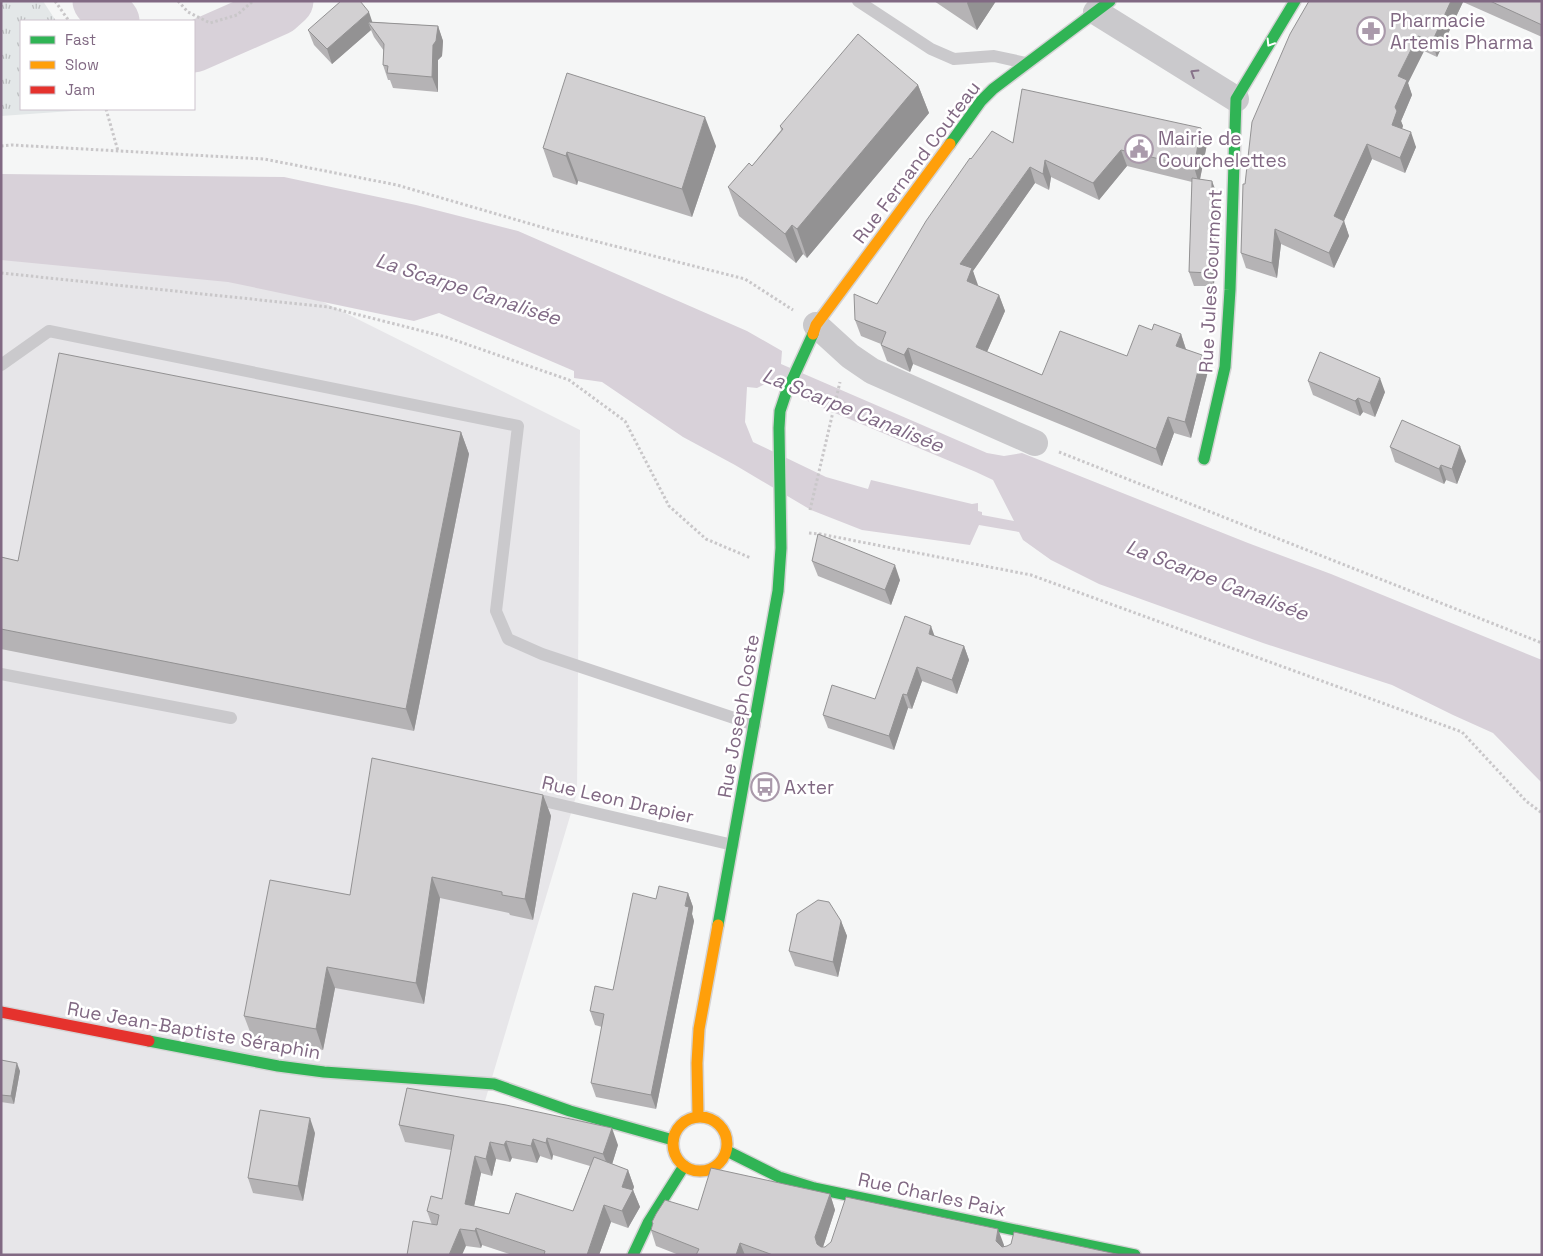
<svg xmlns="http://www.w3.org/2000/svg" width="1543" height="1256" font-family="'Space Grotesk',sans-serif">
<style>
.built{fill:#e7e6e9}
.grass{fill:url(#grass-tufts)}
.water{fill:#d8d1d9;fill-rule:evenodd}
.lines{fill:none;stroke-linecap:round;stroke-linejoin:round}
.river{stroke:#d8d1d9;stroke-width:51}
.fast-casing{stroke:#d4d3d4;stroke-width:14}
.slow-casing{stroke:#d4d3d4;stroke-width:14}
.jam-casing{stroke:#d4d3d4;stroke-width:14}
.path{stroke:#c9c7c9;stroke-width:3;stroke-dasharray:2.5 2.5;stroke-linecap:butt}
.lane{stroke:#cac9cc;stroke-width:12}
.street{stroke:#cac9cc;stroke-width:26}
.fast{stroke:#30b455;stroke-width:11}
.slow{stroke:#ff9f0a;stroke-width:11}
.jam{stroke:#e5322d;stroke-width:11}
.wall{fill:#b5b3b5;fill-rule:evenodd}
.shaded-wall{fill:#939293}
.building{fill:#d2d0d2;stroke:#939293}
.oneway{stroke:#fff}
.oneway2{stroke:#88738a}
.labels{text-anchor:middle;stroke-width:5;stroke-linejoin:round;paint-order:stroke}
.poi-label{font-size:19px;fill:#816983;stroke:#fff;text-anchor:start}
.street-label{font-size:19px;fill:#816983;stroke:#fff}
.water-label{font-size:20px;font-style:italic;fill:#806a85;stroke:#fff}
</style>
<defs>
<pattern id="grass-tufts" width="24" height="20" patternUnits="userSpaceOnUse" patternTransform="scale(1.25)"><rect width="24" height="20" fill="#e3e7e8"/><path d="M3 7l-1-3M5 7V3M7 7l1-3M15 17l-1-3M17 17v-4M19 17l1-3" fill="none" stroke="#bdbfc1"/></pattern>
</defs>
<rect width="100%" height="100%" fill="#f5f6f6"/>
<path class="built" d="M 1,218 L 183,232 L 580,430 L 577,793 L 439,1255 L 1,1255 Z"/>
<path class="grass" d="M 1,1 L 43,1 L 56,21 L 21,21 L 21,109 L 86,110 L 1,116 Z"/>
<path class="water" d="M 1,174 L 284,177 L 416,205 L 518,231 L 747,331 L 782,351 L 781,364 L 987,453 L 1004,456 L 1022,453 L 1248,543 L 1331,574 L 1542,660 L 1542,783 L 1493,733 L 1453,715 L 1392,685 L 1263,643 L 1099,584 L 1051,560 L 1023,540 L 1019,532 L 979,525 L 970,545 L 862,530 L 811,510 L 735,465 L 683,437 L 602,382 L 574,378 L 574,371 L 439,313 L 414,321 L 228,282 L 1,260 ZM 775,379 L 811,403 L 976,472 L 993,480 L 1014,521 L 982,515 L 982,512 L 978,511 L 978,503 L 972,504 L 871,480 L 868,489 L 826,477 L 753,442 L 745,422 L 747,387 L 757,388 Z"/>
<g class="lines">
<path class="river" d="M 98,1 L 114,21
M 194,47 L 278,10 L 288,1"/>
<defs>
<path id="fast" d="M 950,144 L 981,101 L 993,89 L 1110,1
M 1204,459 L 1225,367 L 1230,290 L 1236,99 L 1295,1
M 718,925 L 778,591 L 781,548 L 779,428 L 780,411 L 786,393 L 813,334
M 149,1041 L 278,1066 L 324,1072 L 494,1084 L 570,1111 L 673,1140
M 727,1151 L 779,1177 L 814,1188 L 1135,1255
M 633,1255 L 648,1223 L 684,1166"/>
<path id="slow" d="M 813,334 L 816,325 L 950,144
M 698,1116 L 697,1063 L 699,1029 L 718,925
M673 1144a27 27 0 1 1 54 0a27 27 0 1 1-54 0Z"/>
<path id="jam" d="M 1,1012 L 149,1041"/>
</defs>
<use href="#fast" class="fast-casing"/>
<use href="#slow" class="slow-casing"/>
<use href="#jam" class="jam-casing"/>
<path class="path" d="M 55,1 L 69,21
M 178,1 L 188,12 L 210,23 L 237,15 L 253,1
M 106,109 L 118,151
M 1,146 L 12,145 L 264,159 L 397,185 L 555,231 L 745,279 L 793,310
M 1,273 L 328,307 L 446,337 L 569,380 L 625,421 L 669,506 L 706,539 L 751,558
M 1059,452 L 1542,643
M 810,510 L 840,382
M 809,533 L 820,534 L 1031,575 L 1462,732 L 1526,801 L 1542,813"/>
<path class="lane" d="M 858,1 L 931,49 L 954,59 L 994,56 L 1026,63
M 1,365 L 49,331 L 518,426 L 496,611 L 508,639 L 542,654 L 755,725
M 1,674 L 231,718
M 531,798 L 733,845"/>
<path class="street" d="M 1096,12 L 1236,99
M 816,325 L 850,356 L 872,371 L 1035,443"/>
<use href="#fast" class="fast"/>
<use href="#slow" class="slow"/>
<use href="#jam" class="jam"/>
</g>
<path class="wall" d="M 934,1 L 996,1 L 977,30 Z
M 1309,1 L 1542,1 L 1542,37 L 1463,2 L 1437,57 L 1424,51 L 1408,83 L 1412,95 L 1401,121 L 1403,126 L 1402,129 L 1416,147 L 1405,173 L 1372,159 L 1344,221 L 1349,236 L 1334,268 L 1281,244 L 1277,278 L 1246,268 L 1241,253 L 1245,184 Z
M 373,22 L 438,26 L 443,41 L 442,56 L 438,60 L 438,92 L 393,88 L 390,80 L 388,80 L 383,65 L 384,51 L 374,37 L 371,30 L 332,64 L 314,45 L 308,30 Z
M 918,85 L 929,113 L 807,258 L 803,254 L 796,263 L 739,216 L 728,187 L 752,166 L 781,130 L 780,126 Z
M 1201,128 L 1207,144 L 1200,179 L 1217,194 L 1214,286 L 1194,286 L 1189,272 L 1192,182 L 1127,166 L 1099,200 L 1051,177 L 1049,190 L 1035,183 L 973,271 L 977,286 L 999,295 L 1005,311 L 987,352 L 1042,375 L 1127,356 L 1152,330 L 1181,334 L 1186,349 L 1208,371 L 1191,438 L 1174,433 L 1162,466 L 913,364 L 910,372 L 887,361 L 881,345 L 881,344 L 861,336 L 855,320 L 877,304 L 971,159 L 1013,143 Z
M 716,146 L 692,217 L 578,181 L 577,185 L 553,177 L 543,148 Z
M 1308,381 L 1385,392 L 1375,417 L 1363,412 L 1360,416 L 1313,395 Z
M 461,432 L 469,454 L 414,731 L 1,649 L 1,557 L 18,561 Z
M 1390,447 L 1466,461 L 1457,484 L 1446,480 L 1444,484 L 1395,462 Z
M 812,561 L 900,580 L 891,605 L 818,576 Z
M 935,636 L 964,646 L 969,660 L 957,694 L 922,681 L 912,709 L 908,708 L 894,750 L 828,728 L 823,715 L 875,699 Z
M 543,795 L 551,816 L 533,920 L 510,915 L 509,913 L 440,898 L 424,1004 L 335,988 L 323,1050 L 252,1037 L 244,1016 L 350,895 Z
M 688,893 L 693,907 L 692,914 L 694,921 L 656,1109 L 596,1097 L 591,1083 L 602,1027 L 595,1025 L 590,1011 L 613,990 L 656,899 Z
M 841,921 L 847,936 L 838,977 L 795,966 L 789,951 Z
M 1,1060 L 20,1071 L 14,1104 L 1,1102 Z
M 407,1088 L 618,1145 L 612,1164 L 628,1170 L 634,1187 L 633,1190 L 640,1207 L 628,1228 L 611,1222 L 599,1255 L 512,1255 L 482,1245 L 481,1248 L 466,1246 L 432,1225 L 427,1211 L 442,1199 L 451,1150 L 405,1142 L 399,1125 ZM 553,1155 L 590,1166 L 573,1211 L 509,1214 L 474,1206 L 481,1173 L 492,1176 L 496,1159 L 510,1162 L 512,1158 L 537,1163 L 540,1156 L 552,1160 Z
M 315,1133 L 303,1201 L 253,1193 L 248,1178 Z
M 830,1194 L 835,1210 L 823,1247 L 1004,1245 L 1003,1247 L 1121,1255 L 679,1255 L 656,1246 L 651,1230 L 653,1224 L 652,1222 L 698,1210 Z"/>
<path class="shaded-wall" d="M 968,1 L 996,1 L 977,30 L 967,3 Z
M 1451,1 L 1463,2 L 1437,57 L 1432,42 Z
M 369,12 L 374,27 L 368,22 L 371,30 L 332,64 L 327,49 Z
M 438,26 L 443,41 L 442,56 L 438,60 L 438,92 L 432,77 L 433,45 Z
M 1418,36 L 1424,51 L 1408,83 L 1412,95 L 1401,121 L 1403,126 L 1397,140 L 1392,125 L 1395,107 L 1398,76 Z
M 918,85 L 929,113 L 807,258 L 797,229 Z
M 705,117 L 716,146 L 692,217 L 682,189 Z
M 1201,128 L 1207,144 L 1199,184 L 1194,167 Z
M 1411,132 L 1416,147 L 1405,173 L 1400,158 Z
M 1367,144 L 1372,159 L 1344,221 L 1349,236 L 1334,268 L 1329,253 L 1334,216 Z
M 1121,150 L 1127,166 L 1099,200 L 1093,183 Z
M 567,152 L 578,181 L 577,185 L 566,156 Z
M 1045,160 L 1051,177 L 1049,190 L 1043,174 Z
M 1030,167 L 1035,183 L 973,271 L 978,285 L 973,297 L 960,264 Z
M 1212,181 L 1217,194 L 1214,286 L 1210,273 Z
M 792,225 L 803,254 L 796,263 L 785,234 Z
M 1275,229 L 1281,244 L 1277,278 L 1272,263 Z
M 999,295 L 1005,311 L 982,363 L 976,347 Z
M 1181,334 L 1186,350 L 1176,346 Z
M 908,348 L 913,364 L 910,372 L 904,355 Z
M 1202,355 L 1208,371 L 1191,438 L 1185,422 Z
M 1380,378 L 1385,392 L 1375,417 L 1370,403 Z
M 1358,398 L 1363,412 L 1360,416 L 1355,401 Z
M 1168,417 L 1174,433 L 1162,466 L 1156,449 Z
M 461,432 L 469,454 L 414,731 L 406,709 Z
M 1460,446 L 1466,461 L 1457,484 L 1452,469 Z
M 1441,465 L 1446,480 L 1444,484 L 1439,469 Z
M 895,565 L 900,580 L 891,605 L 885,590 Z
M 931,626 L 936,640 L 929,634 Z
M 964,646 L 969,660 L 957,694 L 952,680 Z
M 917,667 L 922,681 L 912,709 L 907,695 Z
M 903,694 L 908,708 L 894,750 L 889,736 Z
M 543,795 L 551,816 L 533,920 L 525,899 Z
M 432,877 L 440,898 L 424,1004 L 416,983 Z
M 688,893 L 693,907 L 692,914 L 694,921 L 656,1109 L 651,1095 Z
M 841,921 L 847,936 L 838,977 L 833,962 Z
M 327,967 L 335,988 L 323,1050 L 316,1029 Z
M 17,1063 L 20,1071 L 14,1104 L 11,1096 Z
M 310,1118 L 315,1133 L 303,1201 L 298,1186 Z
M 612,1128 L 618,1145 L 610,1171 L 603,1154 Z
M 547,1138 L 553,1155 L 552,1160 L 546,1143 Z
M 533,1139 L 540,1156 L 537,1163 L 531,1146 Z
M 506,1141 L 512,1158 L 510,1162 L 504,1145 Z
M 490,1142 L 496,1159 L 492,1176 L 486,1159 Z
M 475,1156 L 481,1173 L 471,1221 L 465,1204 Z
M 628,1170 L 634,1187 L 632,1192 L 633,1190 L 640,1207 L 628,1228 L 622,1211 L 622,1187 Z
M 830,1194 L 835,1210 L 821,1253 L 817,1244 L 815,1237 Z
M 604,1205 L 611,1222 L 599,1255 L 587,1255 Z
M 476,1228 L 482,1245 L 481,1248 L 475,1231 Z
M 460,1229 L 466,1246 L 462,1255 L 449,1255 Z
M 998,1229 L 1004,1245 L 1003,1255 L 996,1241 Z
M 740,1243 L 745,1255 L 736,1255 Z"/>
<path class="building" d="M 341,1 L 360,1 L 369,12 L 327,49 L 308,30 Z
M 1309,1 L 1451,1 L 1432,42 L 1418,36 L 1398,76 L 1407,80 L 1395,107 L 1397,111 L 1392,125 L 1411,132 L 1400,158 L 1367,144 L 1334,216 L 1344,221 L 1329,253 L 1275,229 L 1272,263 L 1241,253 L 1243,184 L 1245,184 L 1252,122 L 1290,34 Z
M 1490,1 L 1542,1 L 1542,25 Z
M 368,22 L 438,26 L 436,41 L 433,45 L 432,77 L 387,73 L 388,66 L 383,65 L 384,44 Z
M 858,34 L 918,85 L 797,229 L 792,225 L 785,234 L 728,187 L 749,163 L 752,166 L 783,129 L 780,126 Z
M 567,73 L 705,117 L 682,189 L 567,152 L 566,156 L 543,148 Z
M 1022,89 L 1201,128 L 1194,167 L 1121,150 L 1093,183 L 1045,160 L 1043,174 L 1030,167 L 960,264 L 972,268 L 967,281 L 999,295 L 976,347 L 1042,375 L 1060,331 L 1127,356 L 1139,325 L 1152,330 L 1154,324 L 1181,334 L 1176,346 L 1202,355 L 1185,422 L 1168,417 L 1156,449 L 908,348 L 904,355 L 881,345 L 886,332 L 855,320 L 854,294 L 877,304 L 926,221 L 970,158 L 971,159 L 992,131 L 1013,143 Z
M 1192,178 L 1212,181 L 1210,273 L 1189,272 Z
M 1320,352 L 1380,378 L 1370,403 L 1358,398 L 1355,401 L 1308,381 Z
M 59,353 L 461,432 L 406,709 L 1,629 L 1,557 L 18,561 Z
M 1402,420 L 1460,446 L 1452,469 L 1441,465 L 1439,469 L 1390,447 Z
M 818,534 L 895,565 L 885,590 L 812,561 Z
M 905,616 L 931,626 L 929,634 L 964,646 L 952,680 L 917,667 L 907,695 L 903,694 L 889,736 L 823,715 L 832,685 L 875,699 Z
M 372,758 L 543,795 L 525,899 L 502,895 L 502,892 L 432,877 L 416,983 L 327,967 L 316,1029 L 244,1016 L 270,880 L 350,895 Z
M 659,886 L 688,893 L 685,906 L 689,907 L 651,1095 L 591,1083 L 604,1014 L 590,1011 L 595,986 L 613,990 L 633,893 L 656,899 Z
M 818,900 L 829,902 L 841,921 L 833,962 L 789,951 L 797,914 Z
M 1,1060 L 17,1063 L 11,1096 L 1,1095 Z
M 407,1088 L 506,1105 L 612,1128 L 603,1154 L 547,1138 L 546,1143 L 533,1139 L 531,1146 L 506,1141 L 504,1145 L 490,1142 L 486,1159 L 475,1156 L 465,1204 L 509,1214 L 516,1193 L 573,1211 L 594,1157 L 628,1170 L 622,1187 L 633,1190 L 622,1211 L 604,1205 L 587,1255 L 544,1255 L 545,1251 L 476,1228 L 475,1231 L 460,1229 L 449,1255 L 407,1255 L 413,1221 L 437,1225 L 439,1215 L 427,1211 L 431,1196 L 442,1199 L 454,1135 L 399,1125 Z
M 260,1110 L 310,1118 L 298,1186 L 248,1178 Z
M 711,1168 L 830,1194 L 815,1237 L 817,1244 L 821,1247 L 825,1247 L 831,1242 L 846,1197 L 998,1229 L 996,1241 L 1002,1247 L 1007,1246 L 1011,1244 L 1014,1232 L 1121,1255 L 773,1255 L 740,1243 L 736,1255 L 696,1255 L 699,1249 L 651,1230 L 653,1223 L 652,1222 L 656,1214 L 665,1200 L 698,1210 Z"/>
<defs><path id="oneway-chevron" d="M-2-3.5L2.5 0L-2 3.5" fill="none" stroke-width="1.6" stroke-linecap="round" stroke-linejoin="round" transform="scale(1.25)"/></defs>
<use class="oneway" href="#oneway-chevron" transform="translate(1270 43) rotate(122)"/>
<use class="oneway2" href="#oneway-chevron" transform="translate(1194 73) rotate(-148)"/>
<defs>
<symbol id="pharmacy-ring" viewBox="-11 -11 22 22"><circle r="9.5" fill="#fff" stroke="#aa9aab" stroke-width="1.5"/><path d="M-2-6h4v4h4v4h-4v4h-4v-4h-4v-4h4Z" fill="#aa9aab"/></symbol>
<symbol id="civic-ring" viewBox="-11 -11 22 22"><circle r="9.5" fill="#fff" stroke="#aa9aab" stroke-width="1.5"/><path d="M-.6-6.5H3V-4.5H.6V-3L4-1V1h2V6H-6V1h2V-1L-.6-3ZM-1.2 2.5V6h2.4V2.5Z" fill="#aa9aab"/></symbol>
<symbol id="bus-ring" viewBox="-11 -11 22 22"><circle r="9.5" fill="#fff" stroke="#aa9aab" stroke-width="1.5"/><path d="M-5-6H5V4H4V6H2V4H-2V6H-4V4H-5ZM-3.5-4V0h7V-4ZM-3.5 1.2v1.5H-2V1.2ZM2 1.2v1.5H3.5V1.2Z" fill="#aa9aab"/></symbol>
</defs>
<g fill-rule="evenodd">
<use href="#pharmacy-ring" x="1355" y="15" width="32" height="32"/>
<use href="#civic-ring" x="1123" y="133" width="32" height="32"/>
<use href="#bus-ring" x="749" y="771" width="32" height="32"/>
</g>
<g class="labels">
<g class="poi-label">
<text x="1390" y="27">Pharmacie<tspan x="1390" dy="22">Artemis Pharma</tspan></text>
<text x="1158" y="145">Mairie de<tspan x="1158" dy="22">Courchelettes</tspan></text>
<text x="784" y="794">Axter</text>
</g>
<g class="street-label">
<text transform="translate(916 162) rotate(-53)" y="7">Rue Fernand Couteau</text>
<text transform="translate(1210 281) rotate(-87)" y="7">Rue Jules Courmont</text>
<text transform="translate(738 716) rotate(-80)" y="7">Rue Joseph Coste</text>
<text transform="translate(618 799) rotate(13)" y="7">Rue Leon Drapier</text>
<text transform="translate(194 1030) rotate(10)" y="7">Rue Jean-Baptiste Séraphin</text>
<text transform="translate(932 1194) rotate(12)" y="7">Rue Charles Paix</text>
</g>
<g class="water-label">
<text transform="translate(468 289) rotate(18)" y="7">La Scarpe Canalisée</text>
<text transform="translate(853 410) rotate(22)" y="7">La Scarpe Canalisée</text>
<text transform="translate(1217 580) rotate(21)" y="7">La Scarpe Canalisée</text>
</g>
</g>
<rect width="1543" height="1256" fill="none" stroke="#816983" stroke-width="5"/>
<rect x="20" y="20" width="175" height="90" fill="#ffffff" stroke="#cdc3cd"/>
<rect x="30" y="36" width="25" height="8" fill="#30b455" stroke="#cdc3cd"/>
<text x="65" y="45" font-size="15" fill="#816983">Fast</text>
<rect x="30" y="61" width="25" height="8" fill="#ff9f0a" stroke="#cdc3cd"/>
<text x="65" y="70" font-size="15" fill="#816983">Slow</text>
<rect x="30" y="86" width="25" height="8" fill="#e5322d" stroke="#cdc3cd"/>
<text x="65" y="95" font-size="15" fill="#816983">Jam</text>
</svg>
